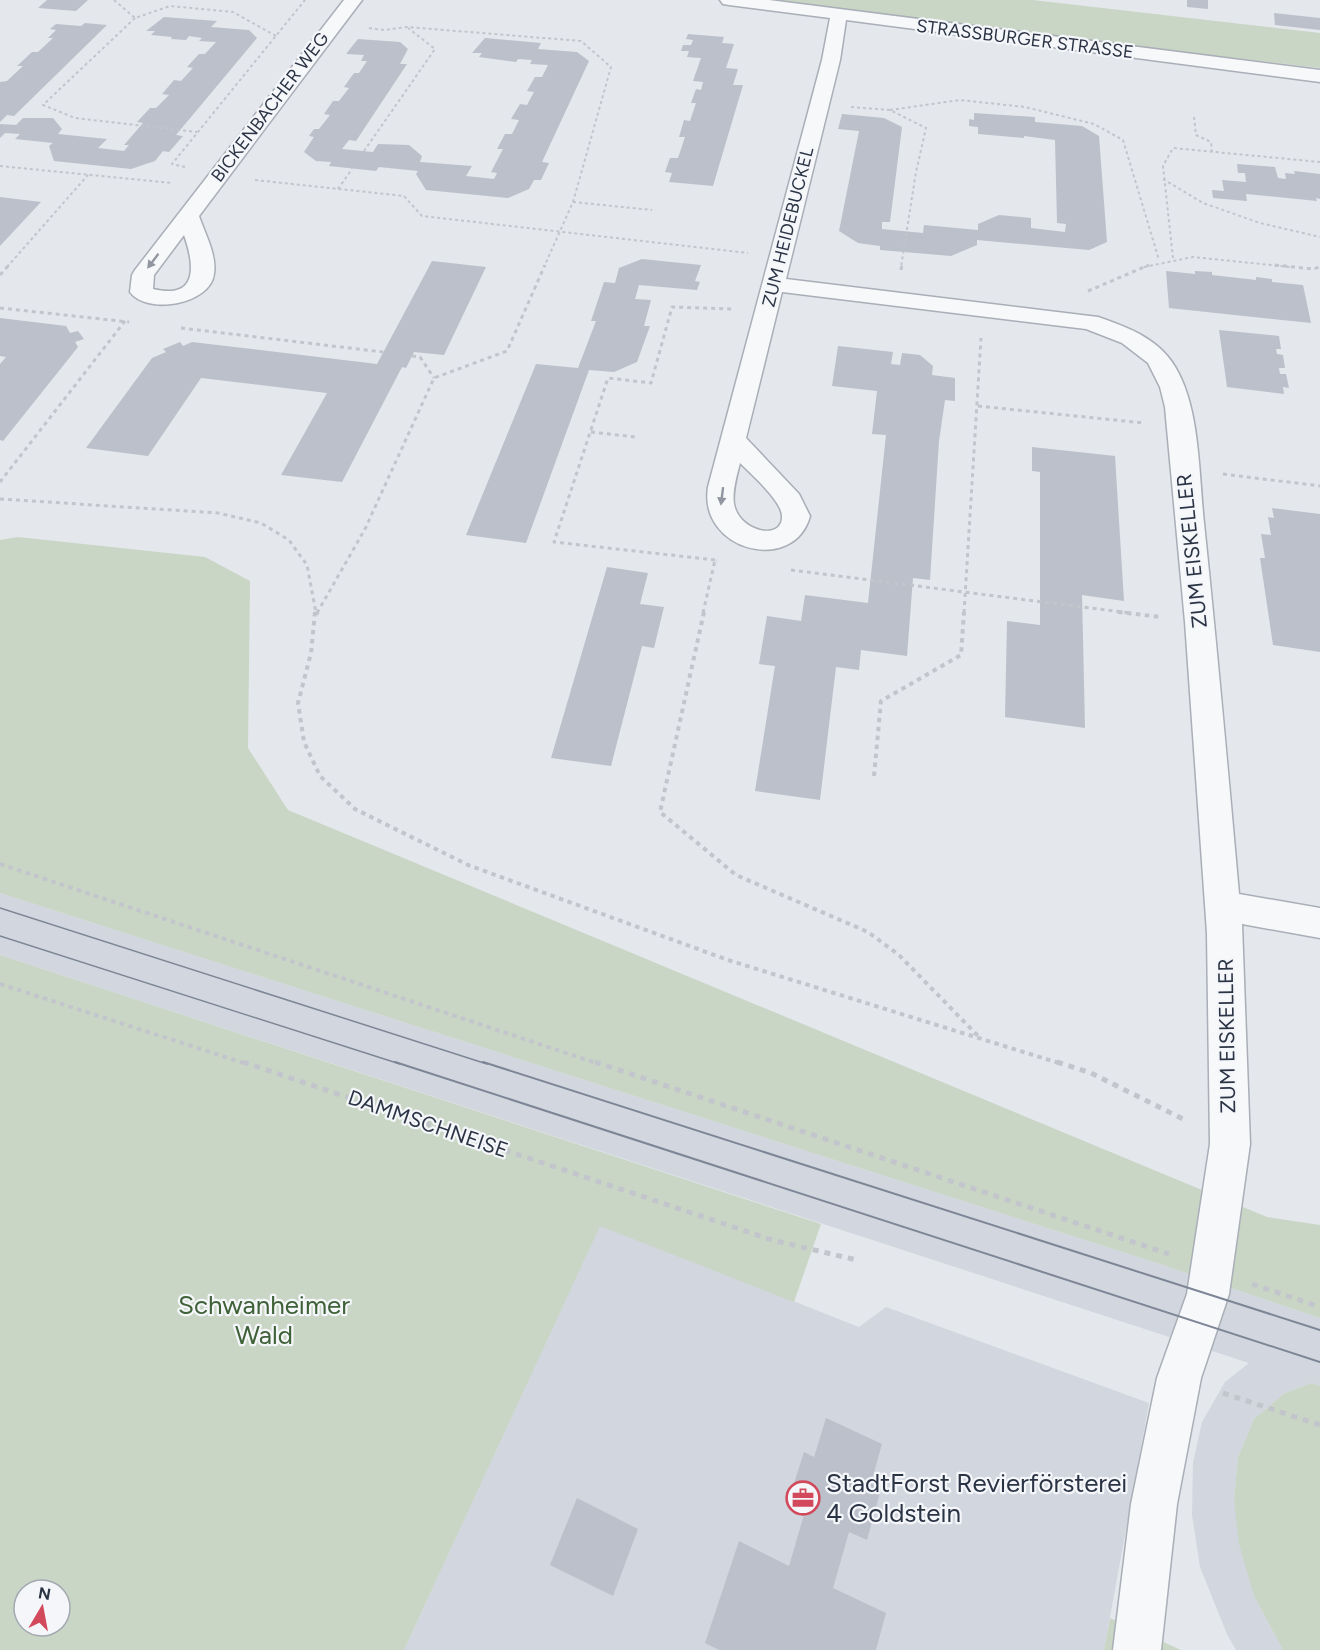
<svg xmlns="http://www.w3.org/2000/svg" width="1320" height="1650" font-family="Figtree,sans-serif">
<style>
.built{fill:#d2d6de}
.green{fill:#c9d6c5;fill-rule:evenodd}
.building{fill:#bbc0ca}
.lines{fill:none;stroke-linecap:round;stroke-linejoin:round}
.minor-casing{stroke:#a9aeb7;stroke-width:3}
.path-far3{stroke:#c2c5cb;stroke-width:2;stroke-dasharray:3 3;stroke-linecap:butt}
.path-far2{stroke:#c2c5cb;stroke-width:3;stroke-dasharray:4 4;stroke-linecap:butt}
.path-far1{stroke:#c2c5cb;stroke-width:4;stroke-dasharray:4.5 4.5;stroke-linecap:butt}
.path{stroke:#c2c5cb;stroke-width:5;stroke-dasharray:6 6;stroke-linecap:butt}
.minor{fill:#f7f8fa;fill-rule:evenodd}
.tram-far1{stroke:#7d8696;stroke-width:1.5}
.tram{stroke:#7d8696;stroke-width:2}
.oneway{fill:#9196a0}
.labels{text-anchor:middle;stroke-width:4.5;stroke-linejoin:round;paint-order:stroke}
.far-street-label{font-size:18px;fill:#2b3445;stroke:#f4f6f9}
.street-label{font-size:21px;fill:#2b3445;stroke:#f4f6f9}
.near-park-label{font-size:26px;fill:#3f6138;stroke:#f4f6f9}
.near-poi-label{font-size:26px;fill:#2b3445;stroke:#f4f6f9;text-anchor:start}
</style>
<rect width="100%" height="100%" fill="#e4e7ec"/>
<path class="built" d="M 0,893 L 1160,1264 L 1320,1318 L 1320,1386 L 1312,1383 L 1285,1393 L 1254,1419 L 1238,1457 L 1234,1501 L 1254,1596 L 1283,1650 L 1236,1650 L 1227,1634 L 1200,1567 L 1192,1515 L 1193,1463 L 1202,1422 L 1225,1382 L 1249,1363 L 0,955 Z
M 600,1225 L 859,1327 L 886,1307 L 1149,1403 L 1104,1650 L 404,1650 Z"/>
<path class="green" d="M 774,0 L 1033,0 L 1320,33 L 1320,68 L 951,25 Z
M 18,537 L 205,557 L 250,581 L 248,748 L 288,810 L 1267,1217 L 1320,1225 L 1320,1318 L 1160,1264 L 0,893 L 0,540 Z
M 0,955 L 821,1224 L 794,1302 L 600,1226 L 404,1650 L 0,1650 ZM 24,1590 L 60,1590 L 60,1626 L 24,1626 Z
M 1312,1383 L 1320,1386 L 1320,1650 L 1283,1650 L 1254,1596 L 1239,1544 L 1234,1501 L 1238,1457 L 1254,1419 L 1285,1393 Z
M 1110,1618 L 1181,1650 L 1104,1650 Z"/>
<path class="building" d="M 47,0 L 88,0 L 76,11 L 38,8 Z
M 1187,0 L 1208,0 L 1208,9 L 1187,7 Z
M 1274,13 L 1320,18 L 1320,30 L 1275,25 Z
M 164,17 L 217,21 L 211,27 L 249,30 L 257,38 L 176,135 L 183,136 L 169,152 L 163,151 L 155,161 L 131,169 L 54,161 L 49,146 L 53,143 L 15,139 L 20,134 L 5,133 L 0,138 L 0,124 L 16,125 L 23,118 L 53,118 L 62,129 L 58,134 L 107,139 L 98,148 L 124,151 L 129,145 L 124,145 L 143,123 L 137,122 L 150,108 L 156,108 L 169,95 L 162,94 L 174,80 L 181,81 L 193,68 L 187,67 L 199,54 L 205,54 L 216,42 L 199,41 L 202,38 L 189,36 L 186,40 L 171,39 L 172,37 L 151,35 L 155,31 L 146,31 Z
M 85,23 L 107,25 L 14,116 L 7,115 L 0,122 L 0,82 L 7,81 L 23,66 L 17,66 L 32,52 L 38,52 L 53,38 L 48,38 L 56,30 L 50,29 L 56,24 L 81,26 Z
M 688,34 L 724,37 L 722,43 L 734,44 L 726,68 L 738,69 L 733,85 L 743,85 L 713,186 L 669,182 L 672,173 L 665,172 L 670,158 L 678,158 L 685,137 L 679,137 L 684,120 L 690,121 L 696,103 L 691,103 L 696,89 L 701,90 L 703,82 L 693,81 L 701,58 L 687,57 L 689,51 L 681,51 L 683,45 L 691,45 L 693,40 L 686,39 Z
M 485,38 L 541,43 L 538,49 L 577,52 L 589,61 L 542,162 L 549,163 L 541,180 L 534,180 L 529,189 L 508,198 L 426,190 L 416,174 L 418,171 L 379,167 L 376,171 L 329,166 L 331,162 L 316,161 L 304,152 L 314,137 L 309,136 L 314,129 L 319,129 L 330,115 L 324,114 L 333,101 L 339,101 L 349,88 L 344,87 L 354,73 L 359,73 L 367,61 L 361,61 L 364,55 L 346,54 L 358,39 L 400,42 L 408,49 L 400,64 L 407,64 L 356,141 L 349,140 L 342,149 L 373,152 L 378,144 L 409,145 L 422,156 L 420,162 L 472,166 L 466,176 L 494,179 L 497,173 L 491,172 L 503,149 L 497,149 L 505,134 L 512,134 L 519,120 L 511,119 L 520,104 L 527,105 L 534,92 L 527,91 L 535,77 L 542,77 L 548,65 L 530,64 L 532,60 L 518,59 L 516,62 L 479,57 L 482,53 L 472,53 Z
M 974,113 L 1035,117 L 1035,122 L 1082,126 L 1099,136 L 1107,242 L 1089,250 L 977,240 L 977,245 L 951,256 L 880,250 L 880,246 L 858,243 L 839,231 L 859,131 L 838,129 L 842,114 L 884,118 L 902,127 L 890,222 L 882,222 L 882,229 L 923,233 L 924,225 L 978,230 L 978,224 L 999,215 L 1031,218 L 1031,228 L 1065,232 L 1066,224 L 1057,223 L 1055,140 L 1024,136 L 1024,138 L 978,134 L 978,127 L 969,126 L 969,119 L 974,120 Z
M 1237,164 L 1275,167 L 1278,178 L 1286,179 L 1285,173 L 1295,174 L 1294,171 L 1320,174 L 1320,199 L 1316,198 L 1317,201 L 1246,194 L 1247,201 L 1213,198 L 1212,190 L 1224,191 L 1222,180 L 1246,182 L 1245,173 L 1238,173 Z
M 0,197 L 41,202 L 0,246 Z
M 642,259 L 701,265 L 695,281 L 700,282 L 697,290 L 639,285 L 635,299 L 651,300 L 644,326 L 650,326 L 637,362 L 614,372 L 589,370 L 526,543 L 466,535 L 536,364 L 578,368 L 596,321 L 591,321 L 604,282 L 615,283 L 619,268 Z
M 432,261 L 486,267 L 444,355 L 414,352 L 406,368 L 402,367 L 342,482 L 281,475 L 327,393 L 201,378 L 148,456 L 86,448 L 152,358 L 166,352 L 163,349 L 180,342 L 183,346 L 192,342 L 377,364 Z
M 1166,271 L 1195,274 L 1195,271 L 1212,272 L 1212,275 L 1256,280 L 1256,277 L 1272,279 L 1272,282 L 1303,285 L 1311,323 L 1169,308 Z
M 0,318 L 66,326 L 70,333 L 78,331 L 84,339 L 75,342 L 78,347 L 3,441 L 0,440 L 0,364 L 6,357 L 0,356 Z
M 1219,330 L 1279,336 L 1281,349 L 1276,349 L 1277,354 L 1283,355 L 1285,368 L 1279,368 L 1280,374 L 1286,374 L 1289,388 L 1283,387 L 1284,394 L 1227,387 Z
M 838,346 L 893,352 L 891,364 L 900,365 L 902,353 L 920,355 L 933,366 L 932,375 L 955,378 L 955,401 L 945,400 L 939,441 L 930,580 L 913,578 L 907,656 L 861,650 L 859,670 L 836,667 L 820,800 L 755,791 L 775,666 L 759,664 L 767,616 L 801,621 L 805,595 L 868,603 L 886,435 L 872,434 L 877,391 L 832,386 Z
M 1032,447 L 1115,456 L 1124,601 L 1082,595 L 1085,728 L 1005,717 L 1007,621 L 1040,625 L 1040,472 L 1032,471 Z
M 1272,508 L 1320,514 L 1320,652 L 1273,645 L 1260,558 L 1265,558 L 1261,534 L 1271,535 L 1268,517 L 1274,518 Z
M 607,567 L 648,573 L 640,604 L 664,607 L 654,648 L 642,646 L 611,766 L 551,758 Z
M 826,1418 L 882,1444 L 871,1483 L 881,1489 L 867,1540 L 849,1532 L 833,1588 L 886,1613 L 876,1650 L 719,1650 L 705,1643 L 739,1541 L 789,1566 L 805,1511 L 788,1502 L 804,1452 L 814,1457 Z
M 577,1498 L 638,1529 L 613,1596 L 550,1565 Z"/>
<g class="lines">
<defs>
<path id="minor" d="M 344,0 L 362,0 L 199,216 C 205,234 217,255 214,274 C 210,305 146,315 130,292 L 132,275 L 135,270 ZM 184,235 C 195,266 198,300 153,289 L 154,275 Z
M 720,0 L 769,0 L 1320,70 L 1320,82 L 846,20 L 840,60 L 786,279 L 1098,317 C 1130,328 1162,340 1178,372 C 1200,413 1199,477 1204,523 C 1217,647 1228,770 1239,894 L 1320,908 L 1320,938 L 1242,924 L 1250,1144 L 1229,1294 L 1201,1378 L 1177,1504 L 1161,1650 L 1113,1650 L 1131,1504 L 1157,1378 L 1187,1294 L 1210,1144 L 1207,933 L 1185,622 L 1165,407 L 1160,387 L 1148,363 L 1122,343 L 1086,329 L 782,292 L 746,438 L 799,494 L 810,516 C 794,575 698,551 708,487 L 822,60 L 830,18 L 729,5 L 723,4 ZM 740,463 C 751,474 783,502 782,517 C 782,541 739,532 734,504 C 732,491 737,475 740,463 Z"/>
</defs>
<use href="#minor" class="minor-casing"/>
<path class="path-far3" d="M 114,0 L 135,18 L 170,6 L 233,12 L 276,36
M 135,18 L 43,105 L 75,118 L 197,132
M 369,28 L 384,30 L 407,27 L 581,41 L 611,67 L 573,202 L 544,267
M 851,107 L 890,110 L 926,128 L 916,172 L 901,267
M 890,110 L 960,100 L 1025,107 L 1094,124 L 1123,140 L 1159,260
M 1194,117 L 1196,135 L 1211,142 L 1212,152
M 364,151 L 435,49 L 408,28
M 0,166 L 172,183
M 185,167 L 172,164 L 305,0
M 1163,179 L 1203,203 L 1260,223 L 1320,237
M 255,180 L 404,196 L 422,216 L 748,253
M 338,189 L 352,169
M 573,202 L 652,210
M 1173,258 L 1163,166 L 1173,148 L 1320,162
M 7,267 L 88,175
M 1144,267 L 1193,257 L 1290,267"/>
<path class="path-far2" d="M 1275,265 L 1313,269 L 1320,267
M 901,270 L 902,265
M 0,275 L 9,265
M 1088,291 L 1149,265
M 0,308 L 129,322
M 181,328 L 383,352
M 412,356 L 420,357 L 434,378
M 978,406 L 1144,423
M 591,432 L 635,437
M 1223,474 L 1320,486
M 0,482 L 125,321
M 0,499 L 218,513 L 261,523 L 289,540 L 307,565 L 316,613
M 715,560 L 554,542 L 608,378 L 651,383 L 672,307 L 732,309
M 791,570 L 1130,613
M 317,613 L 365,529 L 434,378 L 507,351 L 545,265
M 703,613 L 715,560 L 717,561
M 964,613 L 981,338"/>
<path class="path-far1" d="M 315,612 L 311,653 L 298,703 L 304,742 L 320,776 L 355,809 L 468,865 L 728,960 L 1062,1064
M 704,612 L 660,812 L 736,875 L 868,932 L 899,955 L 979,1037
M 1118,612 L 1161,617
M 316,614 L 318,612
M 874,776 L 881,701 L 961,655 L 964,612
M 0,864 L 599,1064
M 0,984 L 247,1064"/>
<path class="path" d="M 243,1062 L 772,1240 L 857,1260
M 595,1062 L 1169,1254
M 1057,1062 L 1091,1073 L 1187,1121
M 1252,1284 L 1320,1307
M 1223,1393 L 1320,1425"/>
<use href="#minor" class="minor"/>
<path class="tram-far1" d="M 0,908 L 487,1064
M 0,936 L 400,1064"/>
<path class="tram" d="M 395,1062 L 1320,1362
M 483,1062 L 1320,1330"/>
</g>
<defs><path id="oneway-solid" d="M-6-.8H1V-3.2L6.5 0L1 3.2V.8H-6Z" transform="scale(1.5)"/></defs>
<g class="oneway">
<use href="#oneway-solid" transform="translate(153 261) rotate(127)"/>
<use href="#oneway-solid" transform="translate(722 496) rotate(97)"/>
</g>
<defs>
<symbol id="office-ring" viewBox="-11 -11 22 22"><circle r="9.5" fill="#f4f6f9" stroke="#d1495b" stroke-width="1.5"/><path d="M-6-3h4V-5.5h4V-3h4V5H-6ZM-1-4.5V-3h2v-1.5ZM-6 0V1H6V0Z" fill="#d1495b"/></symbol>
</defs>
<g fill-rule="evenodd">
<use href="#office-ring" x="784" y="1479" width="38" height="38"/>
</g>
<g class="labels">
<g class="far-street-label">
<text transform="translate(1025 39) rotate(7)" y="6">STRASSBURGER STRASSE</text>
<text transform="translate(270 107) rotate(-53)" y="6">BICKENBACHER WEG</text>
<text transform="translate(788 227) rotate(-76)" y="6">ZUM HEIDEBUCKEL</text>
</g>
<g class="street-label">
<text transform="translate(1192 551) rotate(-96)" y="7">ZUM EISKELLER</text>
<text transform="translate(1227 1036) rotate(-91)" y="7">ZUM EISKELLER</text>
<text transform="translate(428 1124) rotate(19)" y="7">DAMMSCHNEISE</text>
</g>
<g class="near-park-label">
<text x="264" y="1314">Schwanheimer<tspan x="264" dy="30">Wald</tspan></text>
</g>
<g class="near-poi-label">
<text x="826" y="1492">StadtForst Revierförsterei<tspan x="826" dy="30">4 Goldstein</tspan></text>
</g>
</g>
<g transform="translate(42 1608) rotate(10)"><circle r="28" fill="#f4f6f9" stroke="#a4a8b1" stroke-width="1.5"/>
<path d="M0-4.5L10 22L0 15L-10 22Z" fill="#d1495b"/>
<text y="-9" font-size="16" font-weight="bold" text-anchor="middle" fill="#2b3445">N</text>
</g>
</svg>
